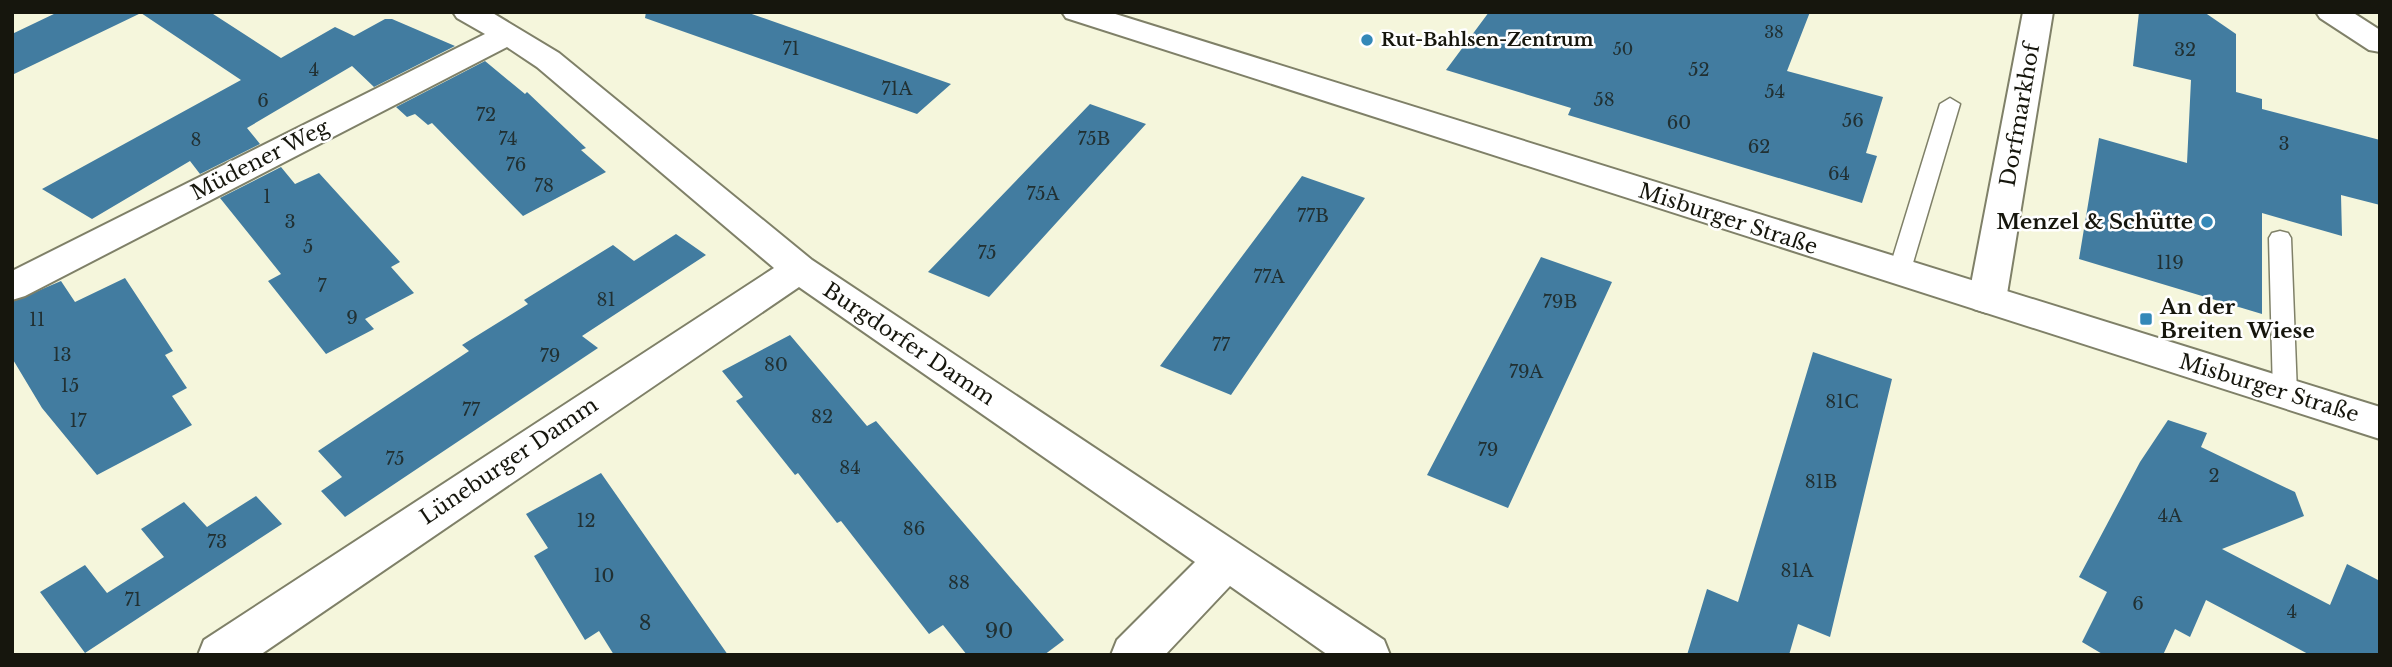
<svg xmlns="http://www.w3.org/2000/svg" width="2392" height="667" font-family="'Libre Baskerville',serif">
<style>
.building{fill:#427ca0}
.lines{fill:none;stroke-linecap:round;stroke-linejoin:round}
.lane-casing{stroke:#7f8068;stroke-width:3}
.street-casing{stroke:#7f8068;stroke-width:4}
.secondary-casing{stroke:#7f8068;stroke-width:4}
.lane{fill:#fff;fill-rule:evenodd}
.street{fill:#fff;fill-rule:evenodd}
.secondary{fill:#fff;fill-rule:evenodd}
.poi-dot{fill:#3388b8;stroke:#fff;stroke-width:2.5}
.labels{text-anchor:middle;stroke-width:5;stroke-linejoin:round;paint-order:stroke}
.far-number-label{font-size:16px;fill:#213032}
.far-poi-label{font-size:18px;font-weight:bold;fill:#16160d;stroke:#fff;text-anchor:start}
.number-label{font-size:18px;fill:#213032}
.street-label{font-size:21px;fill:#16160d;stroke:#fff}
.poi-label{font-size:21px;font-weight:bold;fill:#16160d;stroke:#fff;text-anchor:end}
.near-number-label{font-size:21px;fill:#213032}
</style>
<rect width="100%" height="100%" fill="#f5f6dc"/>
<path class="building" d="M 58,12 L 210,12 L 281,58 L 335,27 L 354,36 L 385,19 L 392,19 L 455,46 L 374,87 L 352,66 L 247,128 L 260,144 L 200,174 L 190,161 L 92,219 L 42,189 L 241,80 L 141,13 L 12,75 L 12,34 Z
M 646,12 L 746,12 L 951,84 L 917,114 L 645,18 Z
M 1489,12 L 1810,12 L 1787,71 L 1883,97 L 1866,153 L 1877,156 L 1862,203 L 1568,115 L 1571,108 L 1446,70 Z
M 2139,12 L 2204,12 L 2236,34 L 2236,92 L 2262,99 L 2262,109 L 2380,140 L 2380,205 L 2341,195 L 2342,236 L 2262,213 L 2262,314 L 2079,259 L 2099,138 L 2187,163 L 2191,80 L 2133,66 Z
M 485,61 L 525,94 L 527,92 L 586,148 L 581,150 L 606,172 L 523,216 L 432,123 L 428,125 L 415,114 L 407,117 L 396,107 Z
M 1090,104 L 1146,124 L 989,297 L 928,272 Z
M 281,167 L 295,184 L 319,173 L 400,262 L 391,267 L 414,293 L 365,319 L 374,329 L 326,354 L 268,281 L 281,274 L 220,198 Z
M 1302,176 L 1365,198 L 1231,395 L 1160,366 Z
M 676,234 L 706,255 L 582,336 L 598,348 L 345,517 L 321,491 L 342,477 L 318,451 L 469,351 L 462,345 L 528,304 L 524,300 L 613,245 L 634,261 Z
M 1541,257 L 1612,282 L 1508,508 L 1427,475 Z
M 125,278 L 173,351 L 165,355 L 187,388 L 172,396 L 192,425 L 97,475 L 42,408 L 12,358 L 12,302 L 61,281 L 75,302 Z
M 790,335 L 867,426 L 876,421 L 1064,640 L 1044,655 L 967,655 L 943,625 L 929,634 L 841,521 L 837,523 L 798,473 L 795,475 L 736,401 L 743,397 L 722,371 Z
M 1813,352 L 1892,379 L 1830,637 L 1798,624 L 1789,655 L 1687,655 L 1707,589 L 1738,602 Z
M 2168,420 L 2207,433 L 2201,447 L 2295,492 L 2304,516 L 2222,549 L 2330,605 L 2347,564 L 2380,581 L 2380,655 L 2310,655 L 2206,600 L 2190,637 L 2175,629 L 2163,655 L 2104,655 L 2082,642 L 2107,592 L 2079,577 L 2140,462 Z
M 601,473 L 728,655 L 614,655 L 599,631 L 585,640 L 534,556 L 548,548 L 526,514 Z
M 256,496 L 282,524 L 85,653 L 40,592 L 85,565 L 107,593 L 164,557 L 141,529 L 184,502 L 207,527 Z"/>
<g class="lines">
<defs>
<path id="lane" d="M 1950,98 L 1960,104 L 1910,273 L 1907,278 L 1899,281 L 1891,278 L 1888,273 L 1940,104 Z
M 2280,231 L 2288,233 L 2291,238 L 2297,393 L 2293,399 L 2285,402 L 2277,399 L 2273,393 L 2269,238 L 2272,233 Z"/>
<path id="street" d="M 453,12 L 491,12 L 559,53 L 812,260 L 1384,640 L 1390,655 L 1328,655 L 1230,586 L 1165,655 L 1111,655 L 1117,640 L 1195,562 L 799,287 L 260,655 L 198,655 L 204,640 L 774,268 L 537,67 L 507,47 L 25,296 L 12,300 L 12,271 L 485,34 L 457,18 Z
M 2023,12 L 2053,12 L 2006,300 L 2000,309 L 1987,313 L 1974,309 L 1968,300 Z"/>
<path id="secondary" d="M 1062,12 L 1109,12 L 2380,407 L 2380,439 L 1066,18 Z
M 2316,12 L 2352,12 L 2380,30 L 2380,52 L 2369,50 L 2320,18 Z"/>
</defs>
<use href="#lane" class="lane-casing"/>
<use href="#street" class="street-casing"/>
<use href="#secondary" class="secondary-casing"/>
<use href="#lane" class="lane"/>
<use href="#street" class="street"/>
<use href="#secondary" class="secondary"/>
</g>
<g class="poi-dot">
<circle cx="1367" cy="40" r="7"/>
<circle cx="2207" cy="222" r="7"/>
<rect x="2139" y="312" width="14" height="14" rx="3.5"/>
</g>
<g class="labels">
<g class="far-number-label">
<text x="1774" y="38">38</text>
<text x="1623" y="55">50</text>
</g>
<g class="far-poi-label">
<text x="1381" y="46">Rut-Bahlsen-Zentrum</text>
</g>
<g class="number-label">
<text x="791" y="55">71</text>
<text x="2185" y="56">32</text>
<text x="314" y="76">4</text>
<text x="1699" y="76">52</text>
<text x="897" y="95">71A</text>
<text x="1775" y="98">54</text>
<text x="1604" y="106">58</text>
<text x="263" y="107">6</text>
<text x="486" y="121">72</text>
<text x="1853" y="127">56</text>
<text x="1679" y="129">60</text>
<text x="508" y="145">74</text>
<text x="1094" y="145">75B</text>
<text x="196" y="146">8</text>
<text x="2284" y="150">3</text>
<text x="1759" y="153">62</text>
<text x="516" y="171">76</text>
<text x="1839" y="180">64</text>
<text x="544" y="192">78</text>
<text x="1043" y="200">75A</text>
<text x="267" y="203">1</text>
<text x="1313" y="222">77B</text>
<text x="290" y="228">3</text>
<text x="308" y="253">5</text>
<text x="987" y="259">75</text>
<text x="2170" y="269">119</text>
<text x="1269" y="283">77A</text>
<text x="322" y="292">7</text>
<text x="606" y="306">81</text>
<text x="1560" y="308">79B</text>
<text x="352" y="324">9</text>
<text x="37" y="326">11</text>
<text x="1221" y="351">77</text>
<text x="62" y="361">13</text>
<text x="550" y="362">79</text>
<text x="776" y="371">80</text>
<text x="1526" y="378">79A</text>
<text x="70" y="392">15</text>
<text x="1842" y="408">81C</text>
<text x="471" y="416">77</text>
<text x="822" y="423">82</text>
<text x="78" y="427">17</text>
<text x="1488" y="456">79</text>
<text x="395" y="465">75</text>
<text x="850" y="474">84</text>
<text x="2214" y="482">2</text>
<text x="1821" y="488">81B</text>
<text x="2170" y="522">4A</text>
<text x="586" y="527">12</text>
<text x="914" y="535">86</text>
<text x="217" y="548">73</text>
<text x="1797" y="577">81A</text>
<text x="604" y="582">10</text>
<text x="959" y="589">88</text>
<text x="133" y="606">71</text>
<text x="2138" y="610">6</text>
<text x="2292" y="618">4</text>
</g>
<g class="street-label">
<text transform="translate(2020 115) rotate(-80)" y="7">Dorfmarkhof</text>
<text transform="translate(260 160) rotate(-27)" y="7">Müdener Weg</text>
<text transform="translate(1728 219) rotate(18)" y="7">Misburger Straße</text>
<text transform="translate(909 344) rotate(34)" y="7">Burgdorfer Damm</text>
<text transform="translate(2269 388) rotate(17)" y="7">Misburger Straße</text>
<text transform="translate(509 461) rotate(-34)" y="7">Lüneburger Damm</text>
</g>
<g class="poi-label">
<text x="2193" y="229">Menzel &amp; Schütte</text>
<text x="2160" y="314" text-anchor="start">An der<tspan x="2160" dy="24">Breiten Wiese</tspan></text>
</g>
<g class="near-number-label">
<text x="645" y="630">8</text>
<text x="999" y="638">90</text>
</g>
</g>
<rect width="2392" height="667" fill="none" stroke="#16160d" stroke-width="28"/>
</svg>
